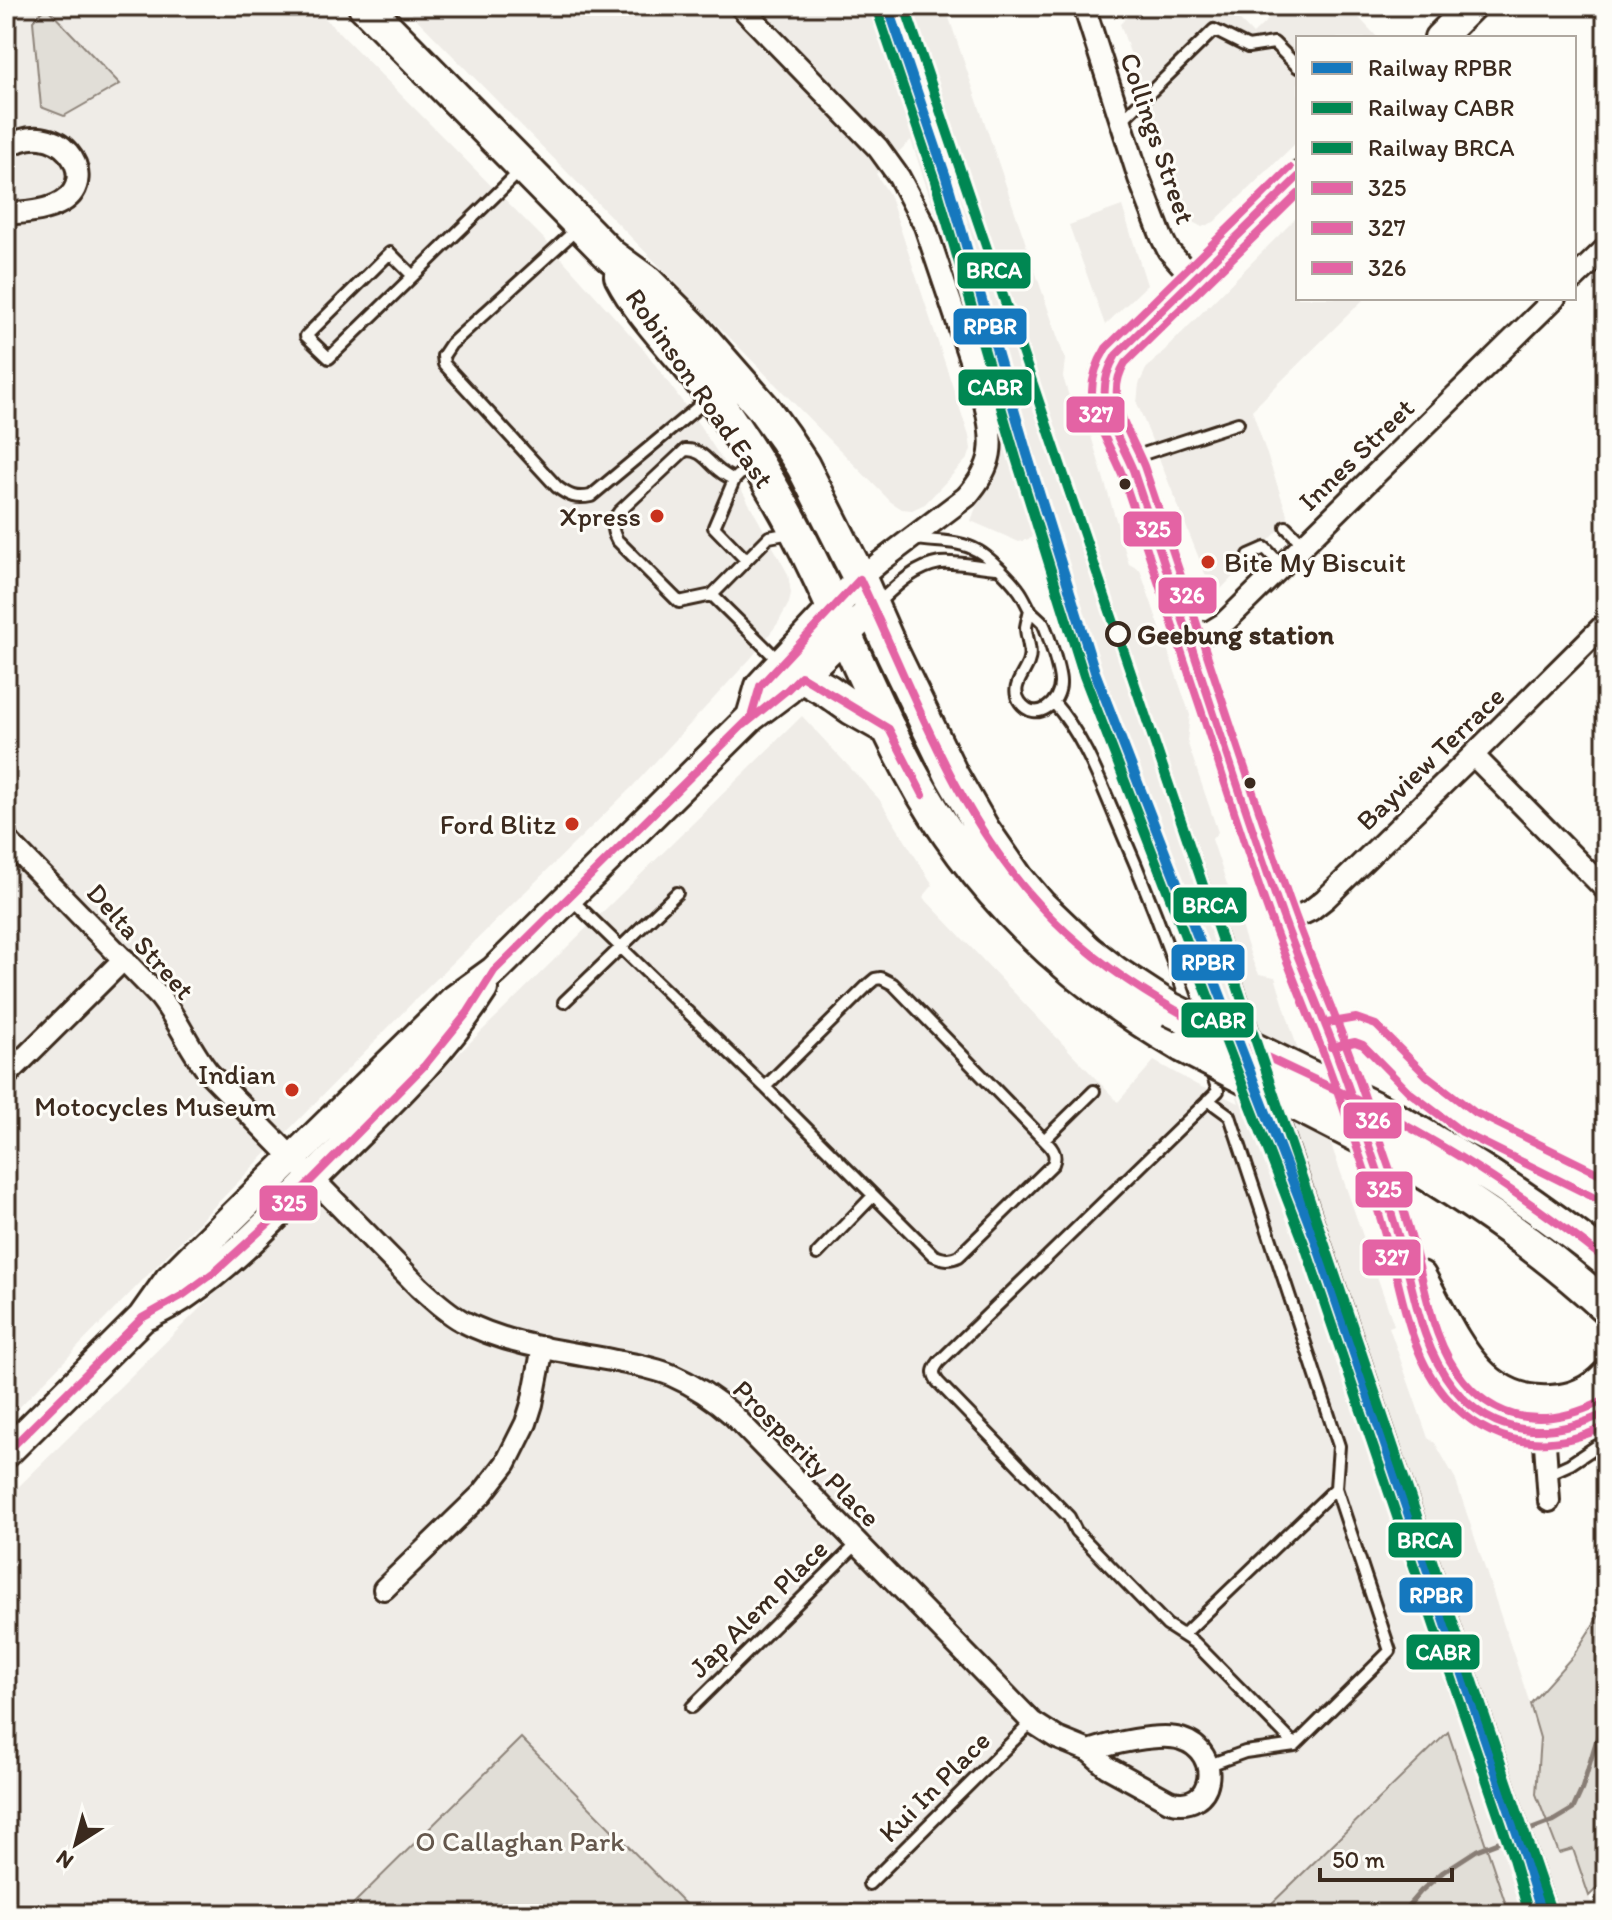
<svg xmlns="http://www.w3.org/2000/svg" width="1612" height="1920" font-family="Itim,sans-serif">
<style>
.built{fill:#efece7}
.green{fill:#e1ded7;stroke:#8e847a;stroke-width:2}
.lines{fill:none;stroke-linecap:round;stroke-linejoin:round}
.stream{stroke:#887d74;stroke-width:5}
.lane-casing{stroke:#3b2a1e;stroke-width:16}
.street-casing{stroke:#3b2a1e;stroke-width:26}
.secondary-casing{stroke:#3b2a1e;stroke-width:34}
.primary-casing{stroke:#3b2a1e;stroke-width:38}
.lane{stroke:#fdfcf7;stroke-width:10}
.street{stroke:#fdfcf7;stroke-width:20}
.secondary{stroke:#fdfcf7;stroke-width:28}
.primary{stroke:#fdfcf7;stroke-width:32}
.rail-casing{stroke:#3b2a1e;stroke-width:8}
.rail{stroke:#fdfcf7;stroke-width:5;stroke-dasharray:15;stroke-linecap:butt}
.primary-bridge-casing{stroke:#3b2a1e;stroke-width:38;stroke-linecap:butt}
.primary-bridge{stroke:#fdfcf7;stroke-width:32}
.bus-1-casing{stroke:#fdfcf7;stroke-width:14}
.bus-2-casing{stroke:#fdfcf7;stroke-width:14}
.bus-3-casing{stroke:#fdfcf7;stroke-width:14}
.bus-1{stroke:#e463a4;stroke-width:8}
.bus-2{stroke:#e463a4;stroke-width:8}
.bus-3{stroke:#e463a4;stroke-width:8}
.rail-1-casing{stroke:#fdfcf7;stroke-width:16}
.rail-2-casing{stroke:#fdfcf7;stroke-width:16}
.rail-3-casing{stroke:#fdfcf7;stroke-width:16}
.rail-1{stroke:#1578be;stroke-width:10}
.rail-2{stroke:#008752;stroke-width:10}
.rail-3{stroke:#008752;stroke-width:10}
.bus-dot{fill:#3b2a1e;stroke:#fdfcf7;stroke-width:3}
.poi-dot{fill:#c8321e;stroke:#fdfcf7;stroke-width:3}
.stop-dot{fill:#fdfcf7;stroke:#3b2a1e;stroke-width:4}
.labels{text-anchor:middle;stroke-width:6;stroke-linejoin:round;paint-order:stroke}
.street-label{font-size:28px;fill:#3b2a1e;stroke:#fdfcf7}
.poi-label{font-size:28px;fill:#3b2a1e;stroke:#fdfcf7;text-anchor:end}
.stop-label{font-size:28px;font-weight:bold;fill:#3b2a1e;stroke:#fdfcf7;text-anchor:start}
.park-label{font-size:28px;fill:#64574c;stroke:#fdfcf7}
.line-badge{stroke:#fdfcf7;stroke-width:3}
.badge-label{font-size:22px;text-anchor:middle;font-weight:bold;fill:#fff}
</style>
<rect width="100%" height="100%" fill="#fdfcf7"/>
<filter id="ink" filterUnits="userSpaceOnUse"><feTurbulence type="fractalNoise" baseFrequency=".0125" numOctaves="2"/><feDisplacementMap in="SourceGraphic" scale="16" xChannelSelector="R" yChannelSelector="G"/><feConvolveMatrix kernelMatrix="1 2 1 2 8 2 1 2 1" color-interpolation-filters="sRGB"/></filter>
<g filter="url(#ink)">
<path class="built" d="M 6,6 L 313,6 L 545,240 L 646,352 L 700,426 L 740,487 L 788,574 L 791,593 L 789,603 L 778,623 L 752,657 L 632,787 L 413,1002 L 6,1421 Z
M 404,6 L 945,6 L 1065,359 L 1063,377 L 1077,422 L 1086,419 L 1129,564 L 1140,570 L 1190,715 L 1187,741 L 1218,832 L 1212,839 L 1253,962 L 1259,974 L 1275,977 L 1296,1044 L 1394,1325 L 1389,1327 L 1428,1438 L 1435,1443 L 1455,1478 L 1530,1704 L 1540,1738 L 1536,1794 L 1559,1853 L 1573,1849 L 1595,1914 L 1509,1914 L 1505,1898 L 1310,1867 L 1261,1914 L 695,1914 L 521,1738 L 343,1914 L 6,1914 L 6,1499 L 802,716 L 879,799 L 933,885 L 923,897 L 1118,1102 L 1154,1061 L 1197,1085 L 1239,1103 L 1202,997 L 1100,729 L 1035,537 L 1019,542 L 971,521 L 981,493 L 993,478 L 996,468 L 1001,452 L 1003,418 L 911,140 L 876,174 L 889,194 L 969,436 L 971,449 L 968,458 L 925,504 L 912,510 L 902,509 L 891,502 Z
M 1139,6 L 1226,6 L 1253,34 L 1282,6 L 1348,6 L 1378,38 L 1298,38 L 1298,141 L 1214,222 L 1202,227 L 1189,220 L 1120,24 Z
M 1122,206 L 1147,285 L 1105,325 L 1069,225 Z
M 1298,216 L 1298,298 L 1365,298 L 1252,410 L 1289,520 L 1214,596 L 1137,403 L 1139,384 L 1146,369 Z"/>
<path class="green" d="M 46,7 L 120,84 L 64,116 L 41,107 L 33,21 Z
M 1606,1605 L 1606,1879 L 1589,1896 L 1573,1849 L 1559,1853 L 1536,1794 L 1540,1738 L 1530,1704 L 1573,1656 Z
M 1448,1732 L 1509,1914 L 1261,1914 Z
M 521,1738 L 695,1914 L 343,1914 Z"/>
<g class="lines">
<path class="stream" d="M 1401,1914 L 1421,1891 L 1443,1872 L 1477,1850 L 1553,1821 L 1573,1809 L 1582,1789 L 1606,1709"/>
<defs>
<path id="lane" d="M 1121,121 L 1214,30 L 1248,47 L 1274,43 L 1298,67
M 577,229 L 451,344 L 443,356 L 444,364 L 557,487 C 569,496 576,499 591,496 L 710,397
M 413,276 L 390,253 L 306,336 L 329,358 L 504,187 L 520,171
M 1131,458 L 1238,423
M 734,480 C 729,477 725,475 721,472 C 708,463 703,449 685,450 L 619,512 C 611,522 611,529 617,540 L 679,602 L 712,595 L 769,537 L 791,533
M 1286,527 L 1304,545
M 912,538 C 934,543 958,539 978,551 C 989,557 1010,578 1018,589 C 1023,595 1026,603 1030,610 C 1034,615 1039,618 1043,623 C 1048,633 1060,671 1060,682 C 1061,703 1036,724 1020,702 C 1010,688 1023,676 1028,663 C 1033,651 1026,639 1026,627 C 1027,621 1029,615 1030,609
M 1249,555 L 1265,548 L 1282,566
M 746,560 L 714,527 L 734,480 L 751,463
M 712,595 L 779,661
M 877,604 C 895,587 914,567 940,563 C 955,561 980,567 997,568
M 1054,703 C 1083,736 1098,776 1115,816 C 1143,880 1168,944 1190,1010
M 571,899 L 765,1087 L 933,1255 C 942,1259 949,1261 959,1256 L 1053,1164 C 1057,1155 1053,1149 1047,1143 L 893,984 L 881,978 L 875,979 L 869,984 L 765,1087
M 564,1002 L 677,893
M 1210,1067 L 1218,1091 L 939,1362 C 933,1370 932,1373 938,1382 L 1069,1517 L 1076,1531 L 1167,1625 L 1195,1643 L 1295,1745
M 1208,1100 L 1230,1116 L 1339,1446 L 1336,1488 L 1390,1651 L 1295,1745 L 1245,1752 L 1209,1765
M 1044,1140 L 1094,1091
M 817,1254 L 873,1196
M 1548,1474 L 1570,1464 L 1606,1440
M 1183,1635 L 1336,1488
M 692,1707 L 858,1543
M 869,1884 L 1032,1722"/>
<path id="street" d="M 740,6 L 878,148 L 899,177 L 925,226 L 985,404 C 995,444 994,466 966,497 L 880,562 L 860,579
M 1084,6 L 1139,178 L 1162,238 L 1168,250 L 1194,279
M 6,148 C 56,113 103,177 62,202 C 45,212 24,212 6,214
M 1574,279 L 1606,248
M 1190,638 L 1211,631 L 1224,623 L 1555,298
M 1473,755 L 1606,890
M 6,839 L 160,997 C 179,1021 190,1050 209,1073 L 419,1287 C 432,1299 446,1312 462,1321 C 507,1345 562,1351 611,1360 C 631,1364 652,1367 671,1375 C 694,1385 714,1398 733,1415 L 1032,1722 L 1057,1738 L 1089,1751 L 1107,1767 L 1169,1801 C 1214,1815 1224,1752 1181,1739 C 1160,1732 1110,1744 1089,1751
M 1284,923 L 1311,910 L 1325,899 L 1473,755 L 1606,623
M 1329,1035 L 1356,1030 L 1370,1035 L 1418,1084 L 1468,1122 L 1606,1190
M 6,1076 L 124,959
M 1542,1401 L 1549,1501
M 384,1589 L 482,1494 L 506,1463 L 526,1423 L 532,1404 L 543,1347"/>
<path id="secondary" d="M 1439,38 L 1471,6
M 1298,177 L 1116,355 C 1085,393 1119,432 1133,470 C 1165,566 1198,661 1229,757 C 1248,812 1265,868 1285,923 C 1298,961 1314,998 1329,1035 C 1346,1078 1361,1123 1376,1166 C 1384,1189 1392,1212 1398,1235 C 1413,1285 1421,1347 1454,1388 C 1494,1436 1553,1443 1606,1413
M 751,717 L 760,686 L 860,579
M 1421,1276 C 1452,1330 1477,1405 1551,1400 C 1573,1399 1591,1391 1606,1375
M 148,1315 C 160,1308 174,1302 185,1294 C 239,1257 283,1207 329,1162 C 384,1107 441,1055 483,989
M 6,1453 L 142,1318 L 169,1280 L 200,1249 L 436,1018 L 454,1000 L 494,971 L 751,717 L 787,690 L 874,607"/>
<path id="primary" d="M 365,6 L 611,256 L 648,283 L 692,327 L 763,408 L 784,437 L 803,466 L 860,579 L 893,654 L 952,776 L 983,830 L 1017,879 L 1040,906 L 1088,952 L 1115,973 L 1170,1009
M 621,276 C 640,313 672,344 698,377 C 728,415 754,457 778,498 C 829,586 862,682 910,771 C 974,890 1066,978 1183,1046
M 801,676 L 828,691 L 852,708 L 889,729
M 1378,1110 C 1460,1154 1534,1202 1606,1260
M 1392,1153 C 1468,1197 1541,1247 1606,1307"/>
</defs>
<use href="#lane" class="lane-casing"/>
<use href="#street" class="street-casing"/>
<use href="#secondary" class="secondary-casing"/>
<use href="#primary" class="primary-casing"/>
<use href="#lane" class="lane"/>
<use href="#street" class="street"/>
<use href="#secondary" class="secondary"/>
<use href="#primary" class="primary"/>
<defs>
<path id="rail" d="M 906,6 L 1290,1128 L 1556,1914"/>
</defs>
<use href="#rail" class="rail-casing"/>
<use href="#rail" class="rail"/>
<defs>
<path id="primary-bridge" d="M 1170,1009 L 1378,1110
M 1183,1046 L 1392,1153"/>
</defs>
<use href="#primary-bridge" class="primary-bridge-casing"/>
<use href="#primary-bridge" class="primary-bridge"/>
<defs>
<path id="bus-1" d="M 1298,177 L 1116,355 C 1089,399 1116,429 1133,470 C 1182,615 1228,761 1279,906 C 1296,955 1317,1003 1336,1052 C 1349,1088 1361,1124 1374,1160 C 1385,1191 1394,1221 1403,1252 C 1415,1298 1423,1349 1453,1387 C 1495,1439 1551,1439 1606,1413
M 744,725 L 787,690 L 801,676 L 889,729 L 923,795
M 6,1453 L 142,1318 L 183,1295 L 217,1270 L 271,1221 L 425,1065 L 468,1012 L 494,971 L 751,717 L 760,686 L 860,579 C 913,690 955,814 1040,906 C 1132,1006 1261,1051 1379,1111 C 1460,1153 1535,1204 1606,1260"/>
<path id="bus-2" d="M 1290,168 L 1106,348 C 1075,398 1102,427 1122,474 C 1148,553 1175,631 1201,710 C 1223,777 1244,844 1268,911 C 1285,958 1304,1005 1323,1052 C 1338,1091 1351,1131 1365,1171 C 1375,1200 1384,1229 1392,1258 C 1404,1305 1413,1360 1447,1398 C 1491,1447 1548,1454 1606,1426
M 1331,1047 L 1355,1042 L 1363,1045 L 1409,1092 L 1462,1132 L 1601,1201"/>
<path id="bus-3" d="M 1298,194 L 1125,363 C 1103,399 1130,431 1144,466 C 1193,610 1239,754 1289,898 C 1306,947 1327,995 1346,1045 C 1360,1082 1373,1121 1386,1159 C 1397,1189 1407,1220 1415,1251 C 1427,1295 1434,1346 1464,1381 C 1502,1426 1551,1426 1601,1402
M 1327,1023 L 1356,1018 L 1376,1025 L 1426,1075 L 1474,1112 L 1606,1177"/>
</defs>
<use href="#bus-1" class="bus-1-casing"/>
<use href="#bus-2" class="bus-2-casing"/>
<use href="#bus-3" class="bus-3-casing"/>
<use href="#bus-1" class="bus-1"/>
<use href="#bus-2" class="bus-2"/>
<use href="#bus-3" class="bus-3"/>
<defs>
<path id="rail-1" d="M 888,6 L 946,177 L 1027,454 L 1095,672 L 1315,1239 L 1523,1851 L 1542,1914"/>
<path id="rail-2" d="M 877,10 L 935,181 L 1016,458 L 1084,676 L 1304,1243 L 1512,1855 L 1529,1914"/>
<path id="rail-3" d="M 906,10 L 1552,1914"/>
</defs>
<use href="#rail-1" class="rail-1-casing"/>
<use href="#rail-2" class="rail-2-casing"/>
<use href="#rail-3" class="rail-3-casing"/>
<use href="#rail-1" class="rail-1"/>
<use href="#rail-2" class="rail-2"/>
<use href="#rail-3" class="rail-3"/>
</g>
</g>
<g class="bus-dot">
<circle cx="1125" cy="484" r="7"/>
<circle cx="1250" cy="783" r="7"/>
</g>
<g class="poi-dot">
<circle cx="657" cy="516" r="8"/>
<circle cx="1208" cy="562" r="8"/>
<circle cx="572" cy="824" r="8"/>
<circle cx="292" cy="1090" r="8"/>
</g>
<circle class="stop-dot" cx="1118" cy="634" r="11"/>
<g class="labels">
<g class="street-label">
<text transform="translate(1158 138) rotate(71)" y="10">Collings Street</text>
<text transform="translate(700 388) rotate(55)" y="10">Robinson Road East</text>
<text transform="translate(1356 454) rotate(-44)" y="10">Innes Street</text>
<text transform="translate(1430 758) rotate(-44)" y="10">Bayview Terrace</text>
<text transform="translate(141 941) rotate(48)" y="10">Delta Street</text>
<text transform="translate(807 1453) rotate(45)" y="10">Prosperity Place</text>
<text transform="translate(758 1608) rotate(-45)" y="10">Jap Alem Place</text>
<text transform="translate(934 1786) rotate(-45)" y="10">Kui In Place</text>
</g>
<g class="poi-label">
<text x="641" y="526">Xpress</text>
<text x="1224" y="572" text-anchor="start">Bite My Biscuit</text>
<text x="556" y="834">Ford Blitz</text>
<text x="276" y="1084">Indian<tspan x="276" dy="32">Motocycles Museum</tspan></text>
</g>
<g class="stop-label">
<text x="1137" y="644">Geebung station</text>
</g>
<g class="park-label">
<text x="520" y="1851">O Callaghan Park</text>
</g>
</g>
<g class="line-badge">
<rect x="956" y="251" width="76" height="39" rx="8" fill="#008752"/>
<rect x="952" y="307" width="76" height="39" rx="8" fill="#1578be"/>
<rect x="957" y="368" width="76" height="39" rx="8" fill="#008752"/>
<rect x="1065" y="395" width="61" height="39" rx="8" fill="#e463a4"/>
<rect x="1122" y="510" width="61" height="38" rx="8" fill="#e463a4"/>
<rect x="1157" y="576" width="61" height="39" rx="8" fill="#e463a4"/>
<rect x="1172" y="886" width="76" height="38" rx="8" fill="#008752"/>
<rect x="1170" y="943" width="76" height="39" rx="8" fill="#1578be"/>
<rect x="1180" y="1001" width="75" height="38" rx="8" fill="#008752"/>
<rect x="1342" y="1101" width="61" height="39" rx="8" fill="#e463a4"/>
<rect x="1354" y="1170" width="60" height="39" rx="8" fill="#e463a4"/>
<rect x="258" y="1184" width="61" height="38" rx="8" fill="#e463a4"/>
<rect x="1361" y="1238" width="61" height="39" rx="8" fill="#e463a4"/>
<rect x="1387" y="1521" width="76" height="38" rx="8" fill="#008752"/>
<rect x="1398" y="1576" width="76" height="38" rx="8" fill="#1578be"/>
<rect x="1405" y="1633" width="76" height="38" rx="8" fill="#008752"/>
</g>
<g class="badge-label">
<text x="994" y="278">BRCA</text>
<text x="990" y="334">RPBR</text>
<text x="995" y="395">CABR</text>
<text x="1096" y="422">327</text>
<text x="1153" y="537">325</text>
<text x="1187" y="603">326</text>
<text x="1210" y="913">BRCA</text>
<text x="1208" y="970">RPBR</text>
<text x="1218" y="1028">CABR</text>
<text x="1373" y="1128">326</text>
<text x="1384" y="1197">325</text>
<text x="289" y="1211">325</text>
<text x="1392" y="1265">327</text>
<text x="1425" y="1548">BRCA</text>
<text x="1436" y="1603">RPBR</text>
<text x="1443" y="1660">CABR</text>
</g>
<rect width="1612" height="1920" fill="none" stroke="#fdfcf7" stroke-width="32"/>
<rect x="16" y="16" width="1580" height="1888" fill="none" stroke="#3b2a1e" stroke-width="3" filter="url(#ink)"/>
<rect x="1296" y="36" width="280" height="264" fill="#fdfcf7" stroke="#afa8a0" stroke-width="2"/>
<rect x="1312" y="62" width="40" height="12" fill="#1578be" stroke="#afa8a0" stroke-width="2"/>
<text x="1368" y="76" font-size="24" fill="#3b2a1e">Railway RPBR</text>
<rect x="1312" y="102" width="40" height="12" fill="#008752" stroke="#afa8a0" stroke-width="2"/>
<text x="1368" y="116" font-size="24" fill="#3b2a1e">Railway CABR</text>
<rect x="1312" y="142" width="40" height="12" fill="#008752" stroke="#afa8a0" stroke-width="2"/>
<text x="1368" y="156" font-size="24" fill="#3b2a1e">Railway BRCA</text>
<rect x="1312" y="182" width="40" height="12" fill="#e463a4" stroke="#afa8a0" stroke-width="2"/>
<text x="1368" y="196" font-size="24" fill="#3b2a1e">325</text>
<rect x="1312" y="222" width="40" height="12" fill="#e463a4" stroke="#afa8a0" stroke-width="2"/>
<text x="1368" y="236" font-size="24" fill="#3b2a1e">327</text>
<rect x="1312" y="262" width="40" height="12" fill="#e463a4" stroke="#afa8a0" stroke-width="2"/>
<text x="1368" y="276" font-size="24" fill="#3b2a1e">326</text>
<g transform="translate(76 1844) rotate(216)" stroke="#fdfcf7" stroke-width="6" paint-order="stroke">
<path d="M0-6L14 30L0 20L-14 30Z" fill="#3b2a1e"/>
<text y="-12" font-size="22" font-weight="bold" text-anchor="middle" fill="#3b2a1e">N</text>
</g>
<path d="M1320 1868v12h132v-12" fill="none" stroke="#3b2a1e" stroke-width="4"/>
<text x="1332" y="1868" font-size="24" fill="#3b2a1e" stroke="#fdfcf7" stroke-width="6" paint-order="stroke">50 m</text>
</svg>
